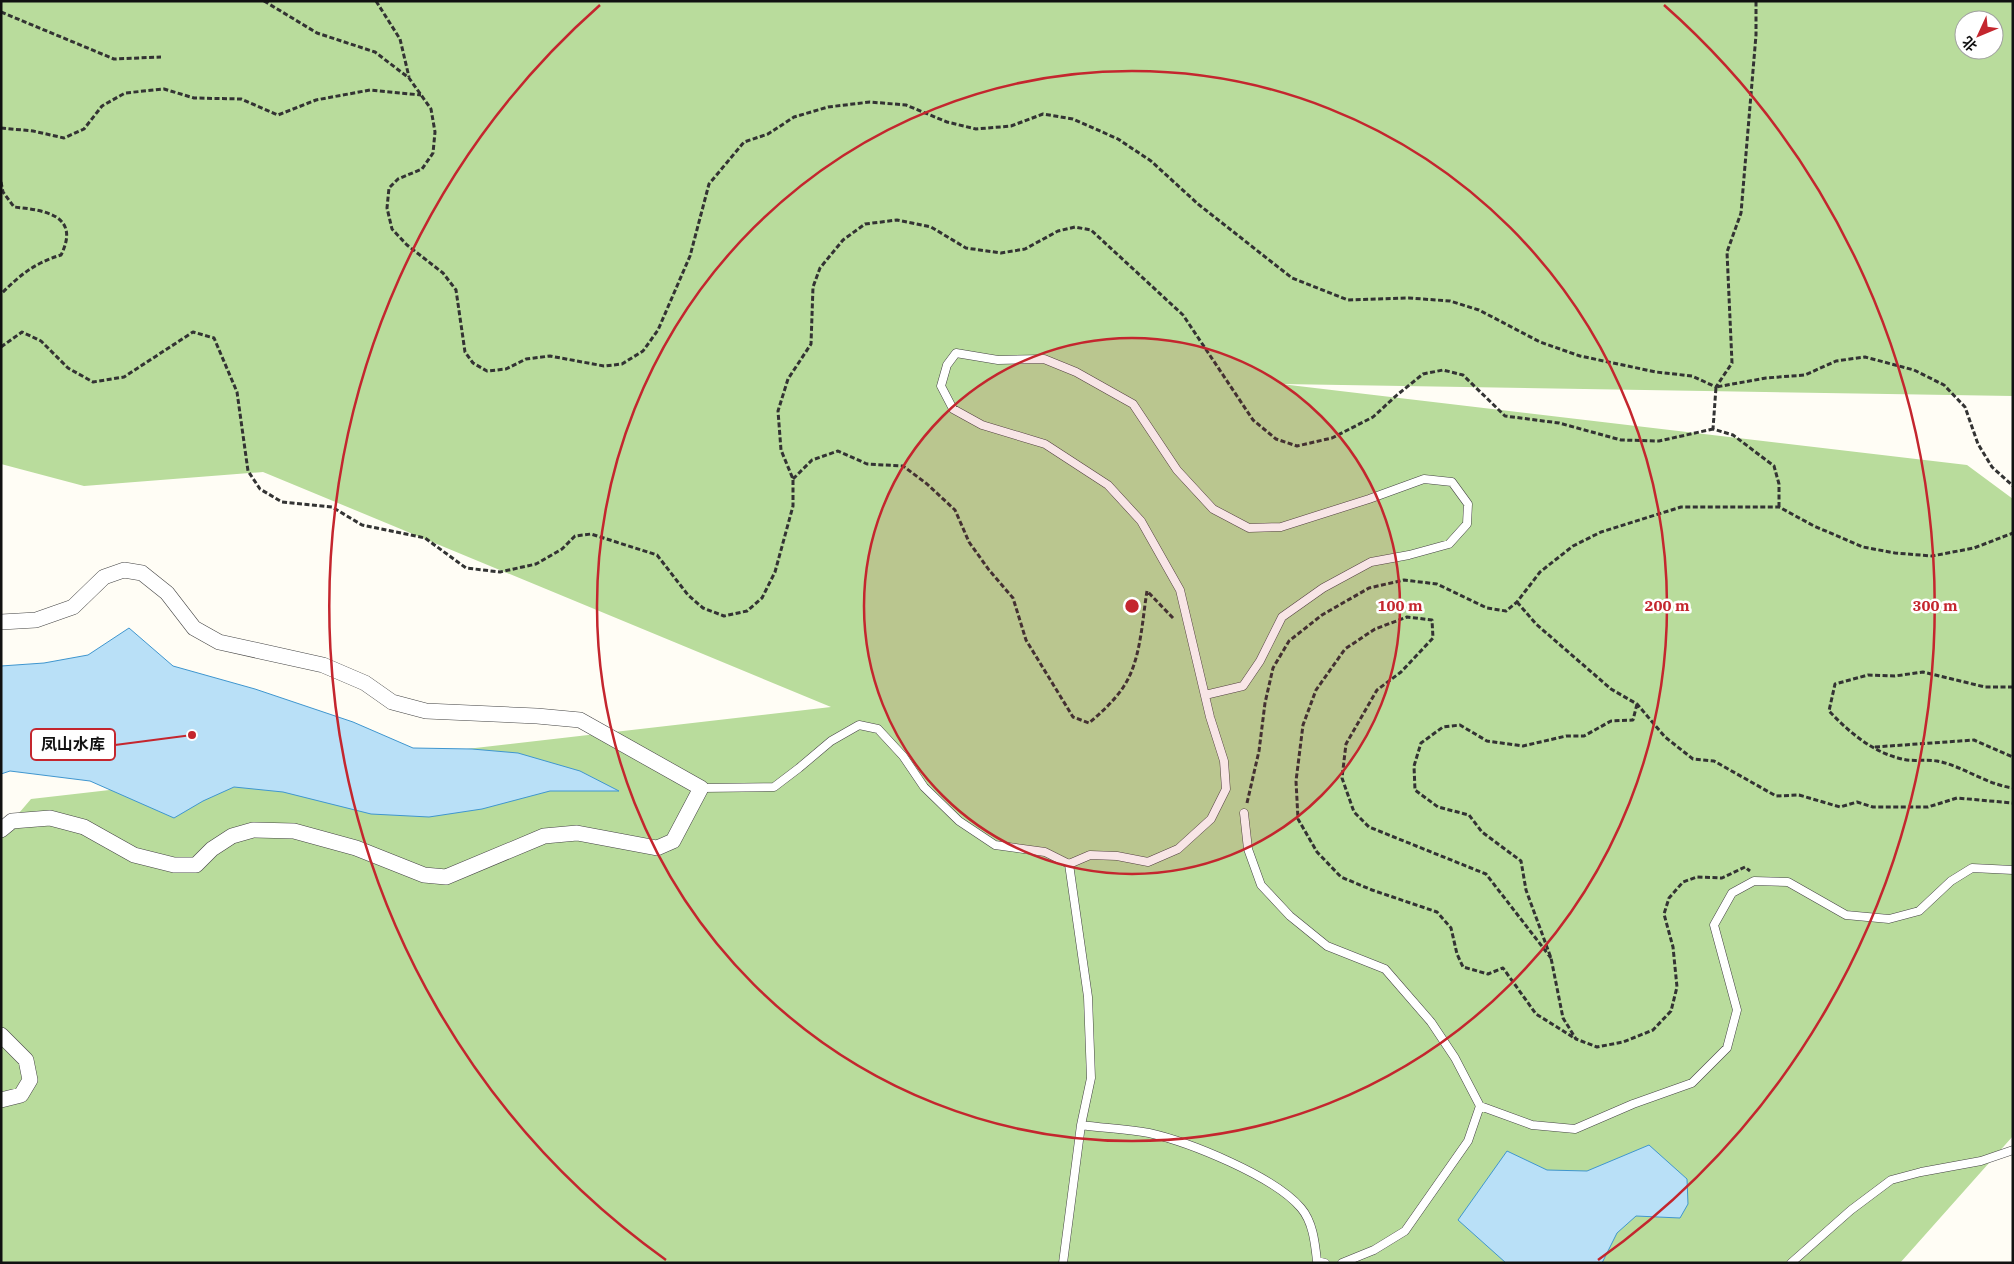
<svg xmlns="http://www.w3.org/2000/svg" width="2014" height="1264" font-family="'IBM Plex Serif','Noto Sans SC',serif">
<style>
.forest{fill:#b9dc9c;fill-rule:evenodd}
.water{fill:#b9e0f7;stroke:#3f96cf}
.lines{fill:none;stroke-linecap:round;stroke-linejoin:round}
.lane-casing{stroke:#444;stroke-width:9}
.street-casing{stroke:#444;stroke-width:16}
.path{stroke:#333;stroke-width:3;stroke-dasharray:5 2.5;stroke-linecap:butt}
.lane{stroke:#fff;stroke-width:8}
.street{stroke:#fff;stroke-width:15}
.ring{fill:none;stroke:#c4262e;stroke-width:2.5}
.centre{fill:#c4262e;stroke:#fff;stroke-width:2.5}
.ring-label{font-size:15px;text-anchor:middle;font-weight:bold;fill:#c4262e;stroke:#fff;stroke-width:5;stroke-linejoin:round;paint-order:stroke}
.leader{fill:none;stroke:#c4262e;stroke-width:2}
.callout-dot{fill:#c4262e;stroke:#fff;stroke-width:2}
.callout{fill:#fff;stroke:#c4262e;stroke-width:2}
.callout-label{font-size:16px;text-anchor:middle;font-weight:bold;fill:#111}
</style>
<rect width="100%" height="100%" fill="#fffdf5"/>
<path class="forest" d="M 1,1 L 2013,1 L 2013,396 L 1281,384 L 1967,465 L 2013,499 L 2013,1136 L 1900,1263 L 1,1263 L 1,834 L 31,799 L 831,707 L 263,472 L 84,486 L 1,464 ZM 1964,20 L 1994,20 L 1994,50 L 1964,50 Z"/>
<path class="water" d="M 129,628 L 173,666 L 255,689 L 353,722 L 413,748 L 472,749 L 518,753 L 580,771 L 619,791 L 550,791 L 482,809 L 429,817 L 371,814 L 283,792 L 234,787 L 203,801 L 174,818 L 90,781 L 10,771 L 1,774 L 1,666 L 44,663 L 88,655 Z
M 1649,1145 L 1687,1179 L 1688,1204 L 1680,1218 L 1636,1216 L 1617,1233 L 1602,1263 L 1506,1263 L 1458,1220 L 1507,1151 L 1547,1170 L 1587,1171 Z"/>
<g class="lines">
<defs>
<path id="lane" d="M 701,788 L 774,787 L 799,768 L 831,741 L 859,725 L 878,729 L 903,756 L 924,787 L 959,821 L 995,845 L 1045,852 L 1069,864
M 1244,813 L 1248,849 L 1261,885 L 1290,916 L 1327,946 L 1385,969 L 1431,1022 L 1455,1058 L 1480,1106
M 1081,1125 L 1091,1078 L 1088,997 L 1069,864 L 1090,855 L 1117,856 L 1148,862 L 1178,849 L 1211,819 L 1226,789 L 1224,761 L 1210,717 L 1180,590 L 1141,521 L 1108,485 L 1045,444 L 982,425 L 953,409 L 941,386 L 947,365 L 956,353 L 998,360 L 1044,359 L 1076,372 L 1133,404 L 1177,470 L 1213,509 L 1249,528 L 1281,527 L 1369,499 L 1424,479 L 1452,482 L 1468,504 L 1467,524 L 1449,544 L 1409,555 L 1371,562 L 1323,588 L 1282,617 L 1260,661 L 1243,686 L 1205,695
M 1063,1263 L 1081,1125 C 1103,1128 1126,1129 1149,1133 C 1189,1142 1274,1176 1301,1208 C 1313,1222 1315,1243 1317,1261 L 1325,1263
M 1342,1263 L 1374,1250 L 1405,1231 L 1468,1141 L 1480,1106 L 1532,1125 L 1575,1129 L 1633,1104 L 1692,1083 L 1727,1048 L 1737,1010 L 1714,925 L 1732,893 L 1754,881 L 1788,882 L 1846,915 L 1889,919 L 1919,911 L 1951,881 L 1972,868 L 2013,870
M 1791,1263 L 1851,1210 L 1891,1180 L 1921,1172 L 1981,1161 L 2013,1150"/>
<path id="street" d="M 1,622 L 36,620 L 73,607 L 104,577 L 124,570 L 142,573 L 167,593 L 194,628 L 219,642 L 323,665 L 365,683 L 392,702 L 426,711 L 537,716 L 580,720 L 701,788 L 673,841 L 657,848 L 577,833 L 544,836 L 446,877 L 424,875 L 356,848 L 294,831 L 253,830 L 232,836 L 212,849 L 196,865 L 174,865 L 134,855 L 84,827 L 50,818 L 12,821 L 1,830
M 1,1035 L 26,1060 L 30,1080 L 21,1095 L 1,1100"/>
</defs>
<use href="#lane" class="lane-casing"/>
<use href="#street" class="street-casing"/>
<path class="path" d="M 264,1 L 317,33 L 375,52 L 409,78 L 431,109 L 435,132 L 433,153 L 422,169 L 398,179 L 389,188 L 387,208 L 392,229 L 407,245 L 443,273 L 456,290 L 465,352 L 473,363 L 487,371 L 506,369 L 526,359 L 550,356 L 604,366 L 622,364 L 643,351 L 658,330 L 690,256 L 709,184 L 744,142 L 768,134 L 794,117 L 828,107 L 870,102 L 906,105 L 947,122 L 976,129 L 1011,126 L 1043,114 L 1073,119 L 1118,139 L 1151,161 L 1198,204 L 1292,278 L 1348,300 L 1409,298 L 1450,301 L 1479,310 L 1540,342 L 1580,356 L 1656,372 L 1692,376 L 1716,387 L 1732,363 L 1727,252 L 1741,213 L 1756,35 L 1756,1
M 376,1 L 400,39 L 409,77
M 1,12 L 114,59 L 161,57
M 1,128 L 33,131 L 64,138 L 84,129 L 102,106 L 125,93 L 164,89 L 194,98 L 241,99 L 278,115 L 316,100 L 370,90 L 421,95
M 1,182 L 3,192 L 14,207 C 44,210 81,215 61,255 C 35,263 21,274 1,294
M 1,347 L 22,332 L 41,341 L 68,368 L 93,382 L 124,377 L 193,332 L 214,338 L 237,392 L 248,471 L 260,489 L 282,502 L 332,507 L 362,525 L 425,538 L 466,568 L 500,572 L 536,564 L 562,549 L 575,536 L 591,534 L 657,555 L 688,595 L 703,608 L 724,616 L 747,611 L 762,598 L 775,572 L 793,506 L 793,479 L 781,450 L 778,411 L 788,379 L 811,344 L 813,287 L 820,268 L 843,240 L 865,224 L 897,220 L 931,227 L 966,248 L 1001,253 L 1025,249 L 1058,231 L 1075,227 L 1091,230 L 1183,315 L 1253,420 L 1276,439 L 1297,446 L 1332,438 L 1373,417 L 1397,395 L 1423,374 L 1443,370 L 1463,375 L 1505,416 L 1559,423 L 1621,440 L 1659,441 L 1713,429
M 793,479 L 812,460 L 838,451 L 867,464 L 903,466 L 927,484 L 955,510 L 969,542 L 989,570 L 1013,598 L 1026,640 L 1073,717 L 1089,723 C 1102,712 1115,700 1124,686 C 1141,660 1142,621 1147,591 L 1173,618
M 1779,507 L 1779,484 L 1774,466 L 1733,435 L 1713,429 L 1716,387 L 1766,378 L 1805,375 L 1836,361 L 1865,357 L 1914,370 L 1944,385 L 1965,407 L 1978,444 L 1992,467 L 2013,486
M 1517,602 L 1536,624 L 1611,689 L 1637,704 L 1665,737 L 1693,759 L 1714,761 L 1776,796 L 1799,795 L 1840,807 L 1857,802 L 1873,807 L 1928,807 L 1957,798 L 2013,803
M 2013,687 L 1985,687 L 1923,672 L 1895,676 L 1868,675 L 1835,684 L 1829,711 C 1849,732 1872,752 1902,759 C 1913,762 1925,759 1937,761 C 1963,766 1985,784 2013,788
M 1637,704 L 1633,720 L 1611,721 L 1584,736 L 1566,736 L 1523,746 L 1487,741 L 1460,725 L 1443,727 L 1421,743 L 1414,766 L 1415,790 L 1438,807 L 1469,815 L 1482,832 L 1521,861 L 1526,890 L 1551,958 L 1563,1018 L 1576,1039 L 1597,1047 L 1623,1042 L 1653,1030 L 1671,1011 L 1677,987 L 1673,947 L 1664,914 L 1669,898 L 1683,882 L 1697,877 L 1722,878 L 1745,867 L 1750,871
M 1875,747 L 1974,740 L 2013,757
M 1247,803 L 1259,751 L 1265,703 L 1273,668 L 1289,641 L 1322,615 L 1369,588 L 1404,580 L 1437,584 L 1487,608 L 1506,611 L 1517,602 L 1540,572 L 1573,546 L 1601,532 L 1681,507 L 1779,507 L 1814,526 L 1863,547 L 1895,553 L 1932,556 L 1974,548 L 2013,533
M 1551,958 L 1486,874 L 1369,827 L 1354,812 L 1342,778 L 1346,744 L 1377,690 L 1401,672 L 1433,638 L 1432,620 L 1407,617 L 1375,629 L 1345,649 L 1316,690 L 1303,725 L 1296,781 L 1298,819 L 1317,852 L 1341,877 L 1372,890 L 1437,912 L 1451,928 L 1457,954 L 1463,967 L 1488,974 L 1503,968 L 1536,1014 L 1576,1039"/>
<use href="#lane" class="lane"/>
<use href="#street" class="street"/>
</g>
<circle cx="1132" cy="606" r="268" fill="#c4262e" fill-opacity=".12"/>
<g class="ring">
<circle cx="1132" cy="606" r="268"/>
<circle cx="1132" cy="606" r="535"/>
<path d="M666 1260A803 803 0 0 1 600 5M1664 5A803 803 0 0 1 1598 1260"/>
</g>
<circle cx="1132" cy="606" r="8" class="centre"/>
<g class="ring-label">
<text x="1400" y="611">100 m</text>
<text x="1667" y="611">200 m</text>
<text x="1935" y="611">300 m</text>
</g>
<path class="leader" d="M192 735L115 745"/>
<circle class="callout-dot" cx="192" cy="735" r="5"/>
<rect class="callout" x="31" y="729" width="84" height="31" rx="5"/>
<g class="callout-label">
<text x="73" y="750">凤山水库</text>
</g>
<rect width="2014" height="1264" fill="none" stroke="#111111" stroke-width="5"/>
<g transform="translate(1979 35) rotate(226)"><circle r="24" fill="#ffffff" stroke="#a0a0a0"/>
<path d="M0-4L9 19L0 12L-9 19Z" fill="#c4262e"/>
<text y="-8" font-size="14" font-weight="bold" text-anchor="middle" fill="#111111">北</text>
</g>
</svg>
